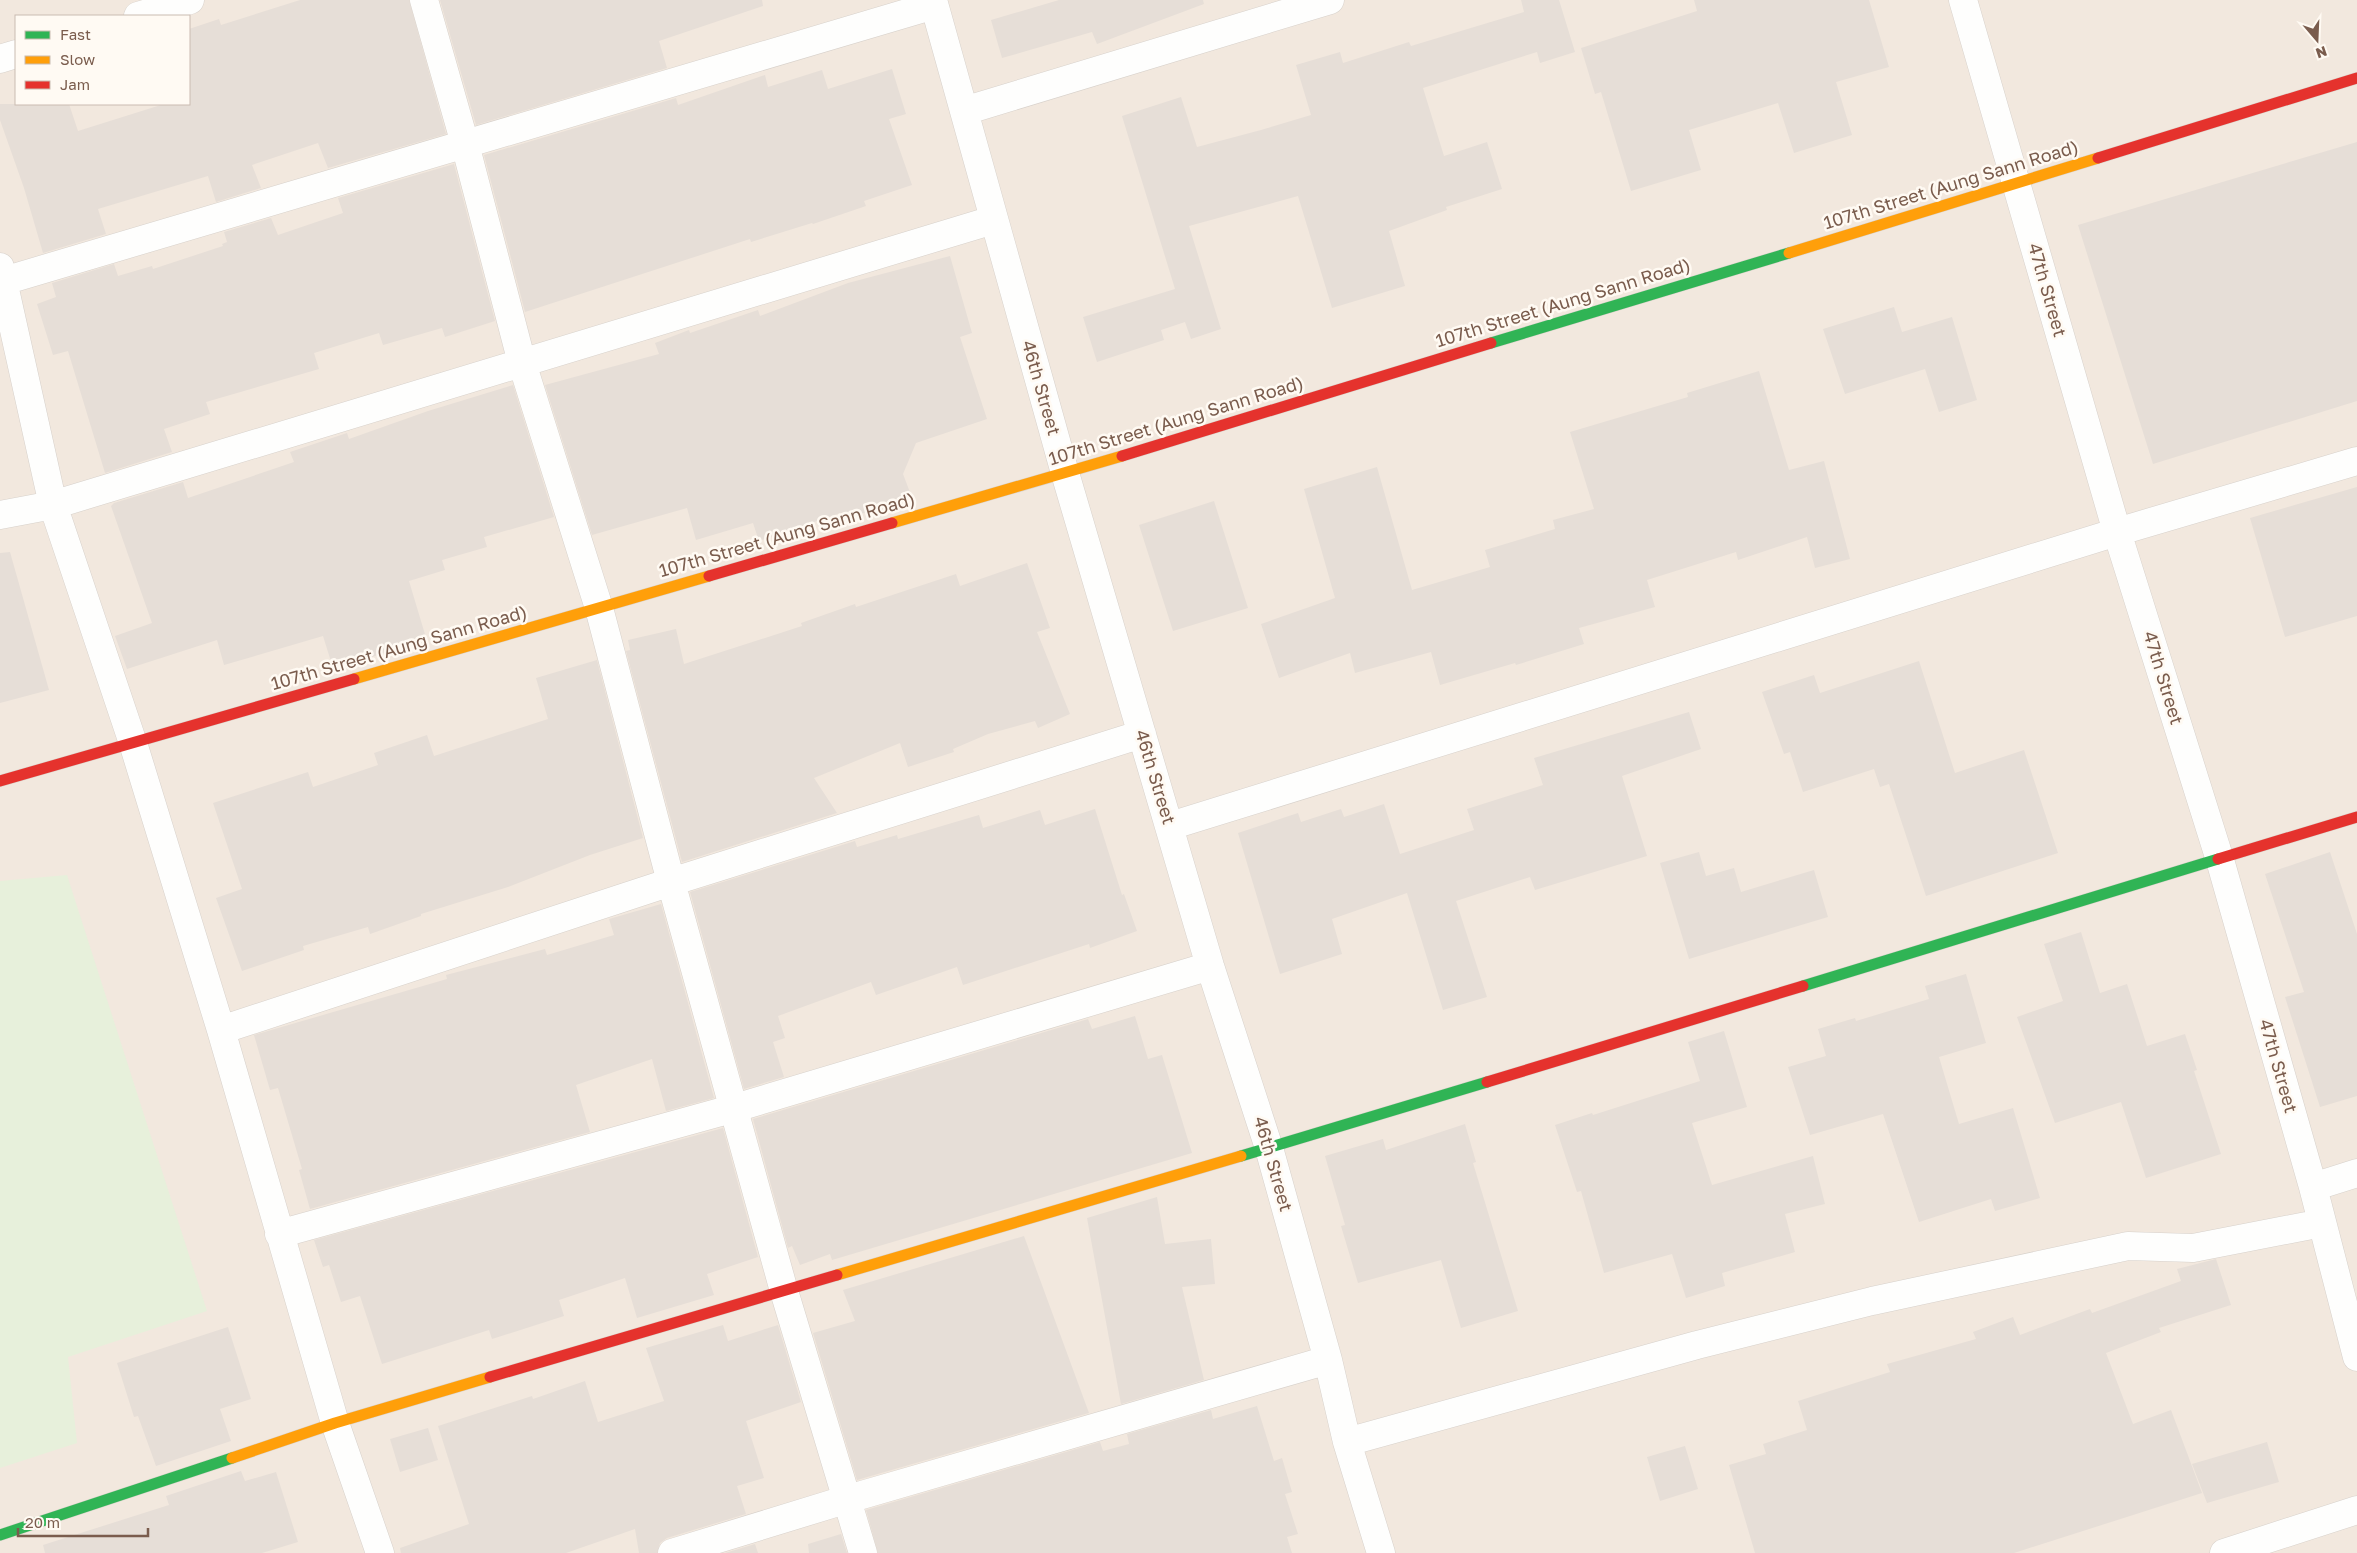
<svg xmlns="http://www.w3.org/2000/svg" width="2357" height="1553" font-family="'Golos Text',sans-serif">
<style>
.residential{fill:#f2e8de;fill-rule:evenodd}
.green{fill:#e7f0db}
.building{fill:#e6ded7}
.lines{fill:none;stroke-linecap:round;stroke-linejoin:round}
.street-casing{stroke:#d7d1cb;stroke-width:29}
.fast-casing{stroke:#d9d2cb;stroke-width:12}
.slow-casing{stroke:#d9d2cb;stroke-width:12}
.jam-casing{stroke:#d9d2cb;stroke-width:12}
.street{stroke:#fefefd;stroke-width:28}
.fast{stroke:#30b455;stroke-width:11}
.slow{stroke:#ff9f0a;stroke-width:11}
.jam{stroke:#e5322d;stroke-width:11}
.labels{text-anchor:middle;stroke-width:5;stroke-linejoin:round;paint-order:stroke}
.street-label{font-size:18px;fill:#7a5c4d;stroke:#fffaf3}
</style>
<rect width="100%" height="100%" fill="#f9f5f0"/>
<path class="residential" d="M 0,0 L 2357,0 L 2357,1553 L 0,1553 ZM 16,16 L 189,16 L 189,104 L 16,104 Z"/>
<path class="green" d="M 67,875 L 207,1311 L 68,1357 L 77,1443 L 0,1468 L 0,881 Z"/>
<path class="building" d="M 300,0 L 409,0 L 446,134 L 328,168 L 318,143 L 252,165 L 261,188 L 216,202 L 208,176 L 98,209 L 106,234 L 43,253 L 24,188 L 0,120 L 0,104 L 69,104 L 78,131 L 164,104 L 189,104 L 189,29 L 219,19 L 221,25 Z
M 440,0 L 762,0 L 763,6 L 659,41 L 667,68 L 476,125 Z
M 1059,0 L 1203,0 L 1204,4 L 1097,44 L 1092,32 L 1002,58 L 991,20 Z
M 1521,0 L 1559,0 L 1575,52 L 1540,63 L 1537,52 L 1423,88 L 1444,156 L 1487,142 L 1502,189 L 1446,207 L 1447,210 L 1389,231 L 1405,286 L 1332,308 L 1298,196 L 1189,226 L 1221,329 L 1191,339 L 1185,322 L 1161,330 L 1164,340 L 1097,362 L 1083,317 L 1175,289 L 1122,116 L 1181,97 L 1197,147 L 1261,130 L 1311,115 L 1296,65 L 1340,52 L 1343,63 L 1409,42 L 1411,46 L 1524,12 Z
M 1694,0 L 1869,0 L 1889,67 L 1836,82 L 1852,135 L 1794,153 L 1778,103 L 1689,130 L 1701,170 L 1631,191 L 1601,92 L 1595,94 L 1581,48 L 1697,11 Z
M 892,69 L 906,114 L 889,119 L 912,185 L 864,201 L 866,206 L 813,224 L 812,223 L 751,242 L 750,239 L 525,312 L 484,155 L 676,98 L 678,105 L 765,75 L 768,87 L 822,70 L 828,89 Z
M 2357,142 L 2357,401 L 2153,464 L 2078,225 Z
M 454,164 L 495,321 L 445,337 L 442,328 L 383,345 L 379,333 L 314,353 L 319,369 L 206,402 L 210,414 L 164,429 L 172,452 L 105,473 L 68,351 L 53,355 L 37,304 L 56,297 L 52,283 L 114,264 L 118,276 L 152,266 L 153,269 L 223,246 L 222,244 L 227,242 L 224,232 L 271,218 L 278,235 L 343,213 L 338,198 Z
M 950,256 L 972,333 L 960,337 L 987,419 L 916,443 L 903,474 L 911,495 L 843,521 L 840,513 L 759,541 L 753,523 L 696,540 L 687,508 L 592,535 L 545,385 L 659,354 L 655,343 L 689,330 L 690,333 L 758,310 L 760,316 L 848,283 Z
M 1894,307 L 1902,332 L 1952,317 L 1977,400 L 1939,412 L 1925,369 L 1845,394 L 1823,329 Z
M 1759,371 L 1789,470 L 1824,461 L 1850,559 L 1815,568 L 1807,537 L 1738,560 L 1736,552 L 1647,580 L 1655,607 L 1579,628 L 1584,644 L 1516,665 L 1515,663 L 1440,685 L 1431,652 L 1355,673 L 1350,653 L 1279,678 L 1261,624 L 1335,598 L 1304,489 L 1377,467 L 1412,590 L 1490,567 L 1485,550 L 1555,529 L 1553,520 L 1594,509 L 1570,432 L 1688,397 L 1687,393 Z
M 513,385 L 554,517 L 484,537 L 487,547 L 442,560 L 445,570 L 409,581 L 427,641 L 333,668 L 323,636 L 224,665 L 217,640 L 127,669 L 115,636 L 152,623 L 111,506 L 114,503 L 183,482 L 188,498 L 294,462 L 290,452 L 347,433 L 349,439 L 428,411 Z
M 2357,487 L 2357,616 L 2285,637 L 2250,518 Z
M 1214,501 L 1248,608 L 1173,631 L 1139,525 Z
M 10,552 L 49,690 L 0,703 L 0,553 Z
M 1027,563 L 1050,628 L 1037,632 L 1070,714 L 1038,728 L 1035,721 L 988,734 L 953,749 L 954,752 L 908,767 L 900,743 L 814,778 L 837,813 L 682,862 L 626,651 L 630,650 L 628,640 L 676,629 L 684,664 L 802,626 L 801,623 L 855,604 L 856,607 L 956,574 L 960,586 Z
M 597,660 L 643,838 L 590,855 L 508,887 L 421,914 L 421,916 L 370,934 L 368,927 L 303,946 L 304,950 L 242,971 L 216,898 L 242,889 L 213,803 L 308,772 L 313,787 L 378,765 L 374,753 L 427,735 L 434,756 L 548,719 L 536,678 Z
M 1919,661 L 1955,773 L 2024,750 L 2058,853 L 1926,896 L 1889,784 L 1880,787 L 1874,769 L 1803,792 L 1790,752 L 1784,754 L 1762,692 L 1814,675 L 1820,693 Z
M 1689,712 L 1701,749 L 1622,776 L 1647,856 L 1535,890 L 1530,877 L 1456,901 L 1487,997 L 1443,1010 L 1407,893 L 1332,919 L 1342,954 L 1280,974 L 1238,833 L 1298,813 L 1301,822 L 1341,809 L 1344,817 L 1384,804 L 1400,854 L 1474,830 L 1467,809 L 1543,785 L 1534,758 Z
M 1095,809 L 1122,895 L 1124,894 L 1137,931 L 1090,948 L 1089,944 L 963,985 L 957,967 L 876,995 L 871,982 L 778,1016 L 785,1038 L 773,1042 L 784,1077 L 744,1089 L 690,892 L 855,841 L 857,847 L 897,835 L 898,839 L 979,815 L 983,828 L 1040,810 L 1045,825 Z
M 1699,852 L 1706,876 L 1734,868 L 1741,892 L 1814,870 L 1828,917 L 1689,959 L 1660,863 Z
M 2330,852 L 2357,934 L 2357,1096 L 2320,1107 L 2285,997 L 2304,992 L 2265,874 Z
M 661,904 L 714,1098 L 666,1111 L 652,1059 L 576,1085 L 590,1132 L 310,1209 L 299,1170 L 302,1169 L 278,1088 L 270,1090 L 254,1035 L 447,979 L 446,975 L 545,949 L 547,955 L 614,935 L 609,919 Z
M 2081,932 L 2100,993 L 2127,984 L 2147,1046 L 2185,1034 L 2197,1070 L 2194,1071 L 2221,1154 L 2146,1178 L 2121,1102 L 2055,1123 L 2017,1017 L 2063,1001 L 2044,944 Z
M 1966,974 L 1986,1043 L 1939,1057 L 1959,1124 L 2013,1108 L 2040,1198 L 1995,1211 L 1991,1199 L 1919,1222 L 1883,1114 L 1810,1135 L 1788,1067 L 1826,1056 L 1818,1029 L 1855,1018 L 1856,1021 L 1929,999 L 1925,986 Z
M 1135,1016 L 1148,1059 L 1162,1055 L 1192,1153 L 832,1260 L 830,1254 L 800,1265 L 792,1246 L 788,1248 L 753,1119 L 1088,1019 L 1092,1029 Z
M 1724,1031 L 1747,1107 L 1692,1123 L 1712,1185 L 1813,1156 L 1825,1204 L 1785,1214 L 1795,1252 L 1722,1273 L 1725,1286 L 1686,1298 L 1672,1254 L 1604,1273 L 1581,1191 L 1577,1192 L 1555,1125 L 1592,1113 L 1593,1115 L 1700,1081 L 1688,1042 Z
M 1465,1124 L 1476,1162 L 1473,1163 L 1518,1311 L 1461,1328 L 1441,1260 L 1358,1283 L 1341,1226 L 1345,1225 L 1325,1156 L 1383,1139 L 1386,1150 Z
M 723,1128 L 758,1257 L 707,1274 L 714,1295 L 637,1318 L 625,1278 L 559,1300 L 564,1316 L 492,1339 L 489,1330 L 382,1364 L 360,1296 L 341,1302 L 329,1265 L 323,1267 L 314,1240 Z
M 1157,1197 L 1165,1244 L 1211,1239 L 1215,1284 L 1182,1287 L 1204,1380 L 1121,1404 L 1087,1218 Z
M 1024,1236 L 1089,1413 L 857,1480 L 813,1333 L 855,1321 L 843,1290 Z
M 2216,1259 L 2231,1305 L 2159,1328 L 2161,1332 L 2106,1353 L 2133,1424 L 2171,1410 L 2202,1493 L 2014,1553 L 1755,1553 L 1729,1465 L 1766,1454 L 1763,1444 L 1807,1430 L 1798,1401 L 1890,1372 L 1887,1364 L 1976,1339 L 1973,1332 L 2013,1317 L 2020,1335 L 2090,1309 L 2092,1313 L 2181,1281 L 2177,1269 Z
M 723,1325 L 728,1341 L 778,1325 L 801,1402 L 746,1421 L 764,1478 L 737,1486 L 746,1514 L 667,1538 L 660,1543 L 657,1553 L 639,1553 L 635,1529 L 566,1553 L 401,1553 L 400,1548 L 469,1524 L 438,1426 L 532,1396 L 533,1399 L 585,1381 L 598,1422 L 664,1401 L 646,1348 Z
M 228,1327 L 251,1399 L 220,1409 L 231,1441 L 156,1466 L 138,1416 L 134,1417 L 117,1363 Z
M 1257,1406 L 1274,1461 L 1282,1458 L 1292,1492 L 1285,1494 L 1298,1534 L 1287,1537 L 1292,1553 L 878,1553 L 866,1510 L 1100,1442 L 1103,1451 L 1129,1444 L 1127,1434 L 1211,1410 L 1213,1419 Z
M 428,1428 L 438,1460 L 400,1472 L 390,1439 Z
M 2267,1442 L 2279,1482 L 2207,1503 L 2192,1464 Z
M 1685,1446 L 1698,1489 L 1660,1501 L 1647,1457 Z
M 241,1471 L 245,1481 L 276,1472 L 298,1542 L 262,1553 L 45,1553 L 43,1545 L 169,1505 L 166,1496 Z
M 841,1534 L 847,1553 L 809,1553 L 808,1544 Z
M 755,1544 L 758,1553 L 725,1553 Z"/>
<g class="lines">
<defs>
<path id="street" d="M 424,0 L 465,144 L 522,363 L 599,608 L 671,882 L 784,1291 L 863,1553
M 933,0 L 1065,473 L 1210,966 L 1269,1148 L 1328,1360 L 1347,1442 L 1381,1553
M 1963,0 L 2117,532 L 2220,860 L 2313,1187 L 2357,1357
M 138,16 L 190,0
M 0,59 L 16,54
M 964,111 L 1330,0
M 0,267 L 53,505 L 133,743 L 221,1030 L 335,1423 L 380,1553
M 0,282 L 934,5
M 0,515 L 53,505 L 993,220
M 1170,826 L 2117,532 L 2357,461
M 221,1030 L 671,882 L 1142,734
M 2313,1187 L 2357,1173
M 279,1234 L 735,1108 L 1210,966
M 1347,1442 L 1697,1345 L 1872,1301 L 2128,1246 L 2193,1248 L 2322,1223
M 672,1553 L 848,1499 L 1328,1360
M 2224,1553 L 2357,1510"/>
<path id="fast" d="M 1491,343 L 1789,253
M 1803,986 L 2218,859
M 1241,1156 L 1487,1082
M 0,1535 L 232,1458"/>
<path id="slow" d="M 1789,253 L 2098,158
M 892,523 L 1122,456
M 354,679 L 709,576
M 837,1275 L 1241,1156
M 232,1458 L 335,1423 L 490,1377"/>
<path id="jam" d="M 2098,158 L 2357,78
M 1122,456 L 1491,343
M 709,576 L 892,523
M 0,781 L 354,679
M 2218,859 L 2357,817
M 1487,1082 L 1803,986
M 490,1377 L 837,1275"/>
</defs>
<use href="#street" class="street-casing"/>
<use href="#fast" class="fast-casing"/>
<use href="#slow" class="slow-casing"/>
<use href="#jam" class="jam-casing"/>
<use href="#street" class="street"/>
<use href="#fast" class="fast"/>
<use href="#slow" class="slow"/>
<use href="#jam" class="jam"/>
</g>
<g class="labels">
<g class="street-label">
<text transform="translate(1951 185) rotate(-17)" y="6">107th Street (Aung Sann Road)</text>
<text transform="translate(2047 290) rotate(74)" y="6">47th Street</text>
<text transform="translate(1563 303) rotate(-17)" y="6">107th Street (Aung Sann Road)</text>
<text transform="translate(1041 388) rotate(74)" y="6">46th Street</text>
<text transform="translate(1176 421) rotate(-17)" y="6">107th Street (Aung Sann Road)</text>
<text transform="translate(787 535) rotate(-16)" y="6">107th Street (Aung Sann Road)</text>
<text transform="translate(399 648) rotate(-16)" y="6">107th Street (Aung Sann Road)</text>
<text transform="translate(2163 678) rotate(73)" y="6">47th Street</text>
<text transform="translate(1155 777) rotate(73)" y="6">46th Street</text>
<text transform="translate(2278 1066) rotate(74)" y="6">47th Street</text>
<text transform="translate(1273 1164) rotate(74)" y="6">46th Street</text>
</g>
</g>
<rect x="15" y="15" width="175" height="90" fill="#fffaf3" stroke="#cabbb1"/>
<rect x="25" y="31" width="25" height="8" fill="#30b455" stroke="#cabbb1"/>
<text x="60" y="40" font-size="15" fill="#7a5c4d">Fast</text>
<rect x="25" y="56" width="25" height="8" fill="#ff9f0a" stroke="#cabbb1"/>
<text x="60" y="65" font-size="15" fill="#7a5c4d">Slow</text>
<rect x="25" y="81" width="25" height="8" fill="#e5322d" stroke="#cabbb1"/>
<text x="60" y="90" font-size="15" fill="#7a5c4d">Jam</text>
<g transform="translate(2317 40) rotate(161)" stroke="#fffaf3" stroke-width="4" paint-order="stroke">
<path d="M0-4L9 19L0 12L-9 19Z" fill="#7a5c4d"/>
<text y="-8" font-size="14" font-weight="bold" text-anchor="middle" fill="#7a5c4d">N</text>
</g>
<path d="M18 1528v8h130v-8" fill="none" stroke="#7a5c4d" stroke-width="2.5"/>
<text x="25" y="1528" font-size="15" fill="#7a5c4d" stroke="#fffaf3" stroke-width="4" paint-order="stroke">20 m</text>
</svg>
